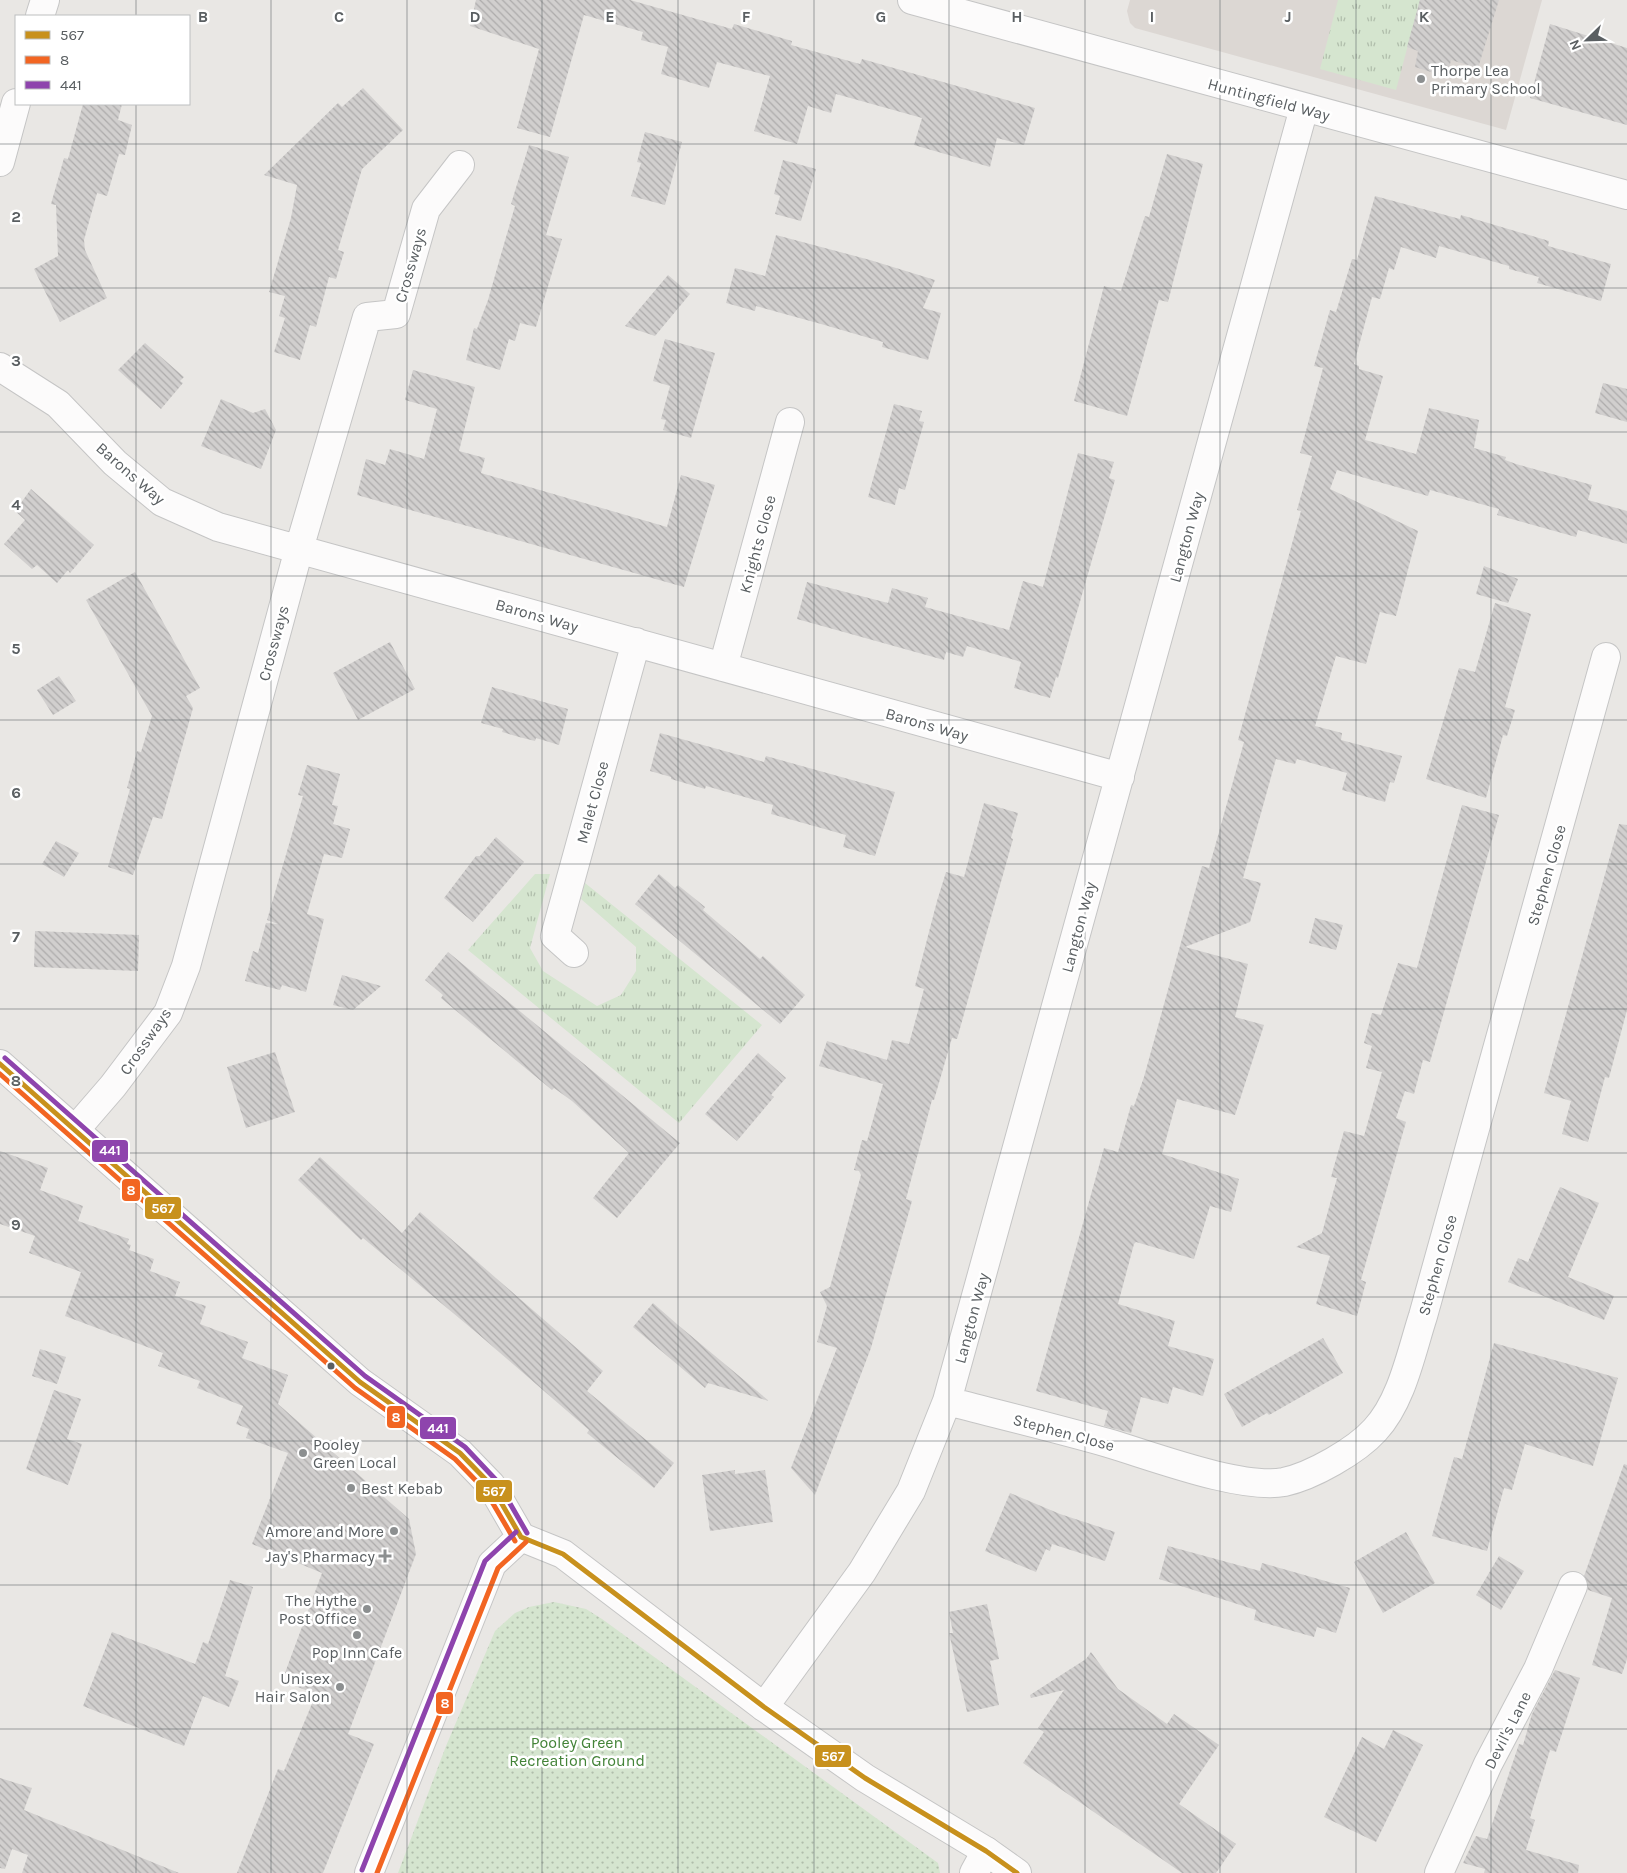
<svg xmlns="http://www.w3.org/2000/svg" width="1627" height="1873" font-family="Karla,sans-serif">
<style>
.education{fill:#dcd7d3}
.grass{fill:url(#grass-tufts)}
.park{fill:url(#park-dots)}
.building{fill:url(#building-back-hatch)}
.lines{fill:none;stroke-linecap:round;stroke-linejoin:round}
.street-casing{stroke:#c5c5c5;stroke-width:30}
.secondary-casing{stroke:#c5c5c5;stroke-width:30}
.street{stroke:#fcfbfb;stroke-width:28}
.secondary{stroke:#fcfbfb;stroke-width:28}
.bus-1-casing{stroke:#fff;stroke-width:9}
.bus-2-casing{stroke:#fff;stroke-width:9}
.bus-3-casing{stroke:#fff;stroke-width:9}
.bus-1{stroke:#c8911d;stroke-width:5}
.bus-2{stroke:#f26522;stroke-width:5}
.bus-3{stroke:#8e44ad;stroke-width:5}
.grid{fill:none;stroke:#5a5f62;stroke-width:1;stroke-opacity:0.55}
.poi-dot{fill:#8c8f90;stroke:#fff;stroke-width:2}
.bus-dot{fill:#5a5f62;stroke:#fff;stroke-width:2}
.labels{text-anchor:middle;stroke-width:5;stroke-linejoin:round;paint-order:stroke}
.poi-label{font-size:16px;fill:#5a5f62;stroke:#fff;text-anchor:end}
.street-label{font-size:16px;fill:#5a5f62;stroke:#fff}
.park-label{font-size:16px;fill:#438338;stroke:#fff}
.grid-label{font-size:16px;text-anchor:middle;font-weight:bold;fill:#5a5f62;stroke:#fff;stroke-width:5;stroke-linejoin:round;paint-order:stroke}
.line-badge{stroke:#fff;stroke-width:2}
.badge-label{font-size:14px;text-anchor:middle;font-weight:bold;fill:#fff}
</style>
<defs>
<pattern id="grass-tufts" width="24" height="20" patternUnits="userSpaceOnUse" patternTransform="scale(1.25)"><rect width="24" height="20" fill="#d5e5cf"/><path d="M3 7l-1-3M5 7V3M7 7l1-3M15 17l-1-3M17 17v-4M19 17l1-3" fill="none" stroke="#b0bdab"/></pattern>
<pattern id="park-dots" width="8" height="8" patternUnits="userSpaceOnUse" patternTransform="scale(1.25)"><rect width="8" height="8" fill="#d5e5cf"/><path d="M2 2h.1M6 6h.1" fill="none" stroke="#b0bdab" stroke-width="1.8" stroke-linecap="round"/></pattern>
<pattern id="building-back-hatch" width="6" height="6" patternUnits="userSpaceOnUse" patternTransform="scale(1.25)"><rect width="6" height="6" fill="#d1cfce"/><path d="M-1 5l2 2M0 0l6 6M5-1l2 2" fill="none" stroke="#adabab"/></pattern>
</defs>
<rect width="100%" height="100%" fill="#e9e7e4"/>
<path class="education" d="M 1130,0 L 1542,0 L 1506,130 L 1135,28 L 1130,23 L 1127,11 Z"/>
<path class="grass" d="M 1338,0 L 1420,0 L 1396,90 L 1320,69 Z
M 535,874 L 550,874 L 530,948 L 543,971 L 597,1006 L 621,995 L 636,971 L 636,947 L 581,899 L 585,883 L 762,1025 L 679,1123 L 468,950 Z"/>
<path class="park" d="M 554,1602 L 586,1609 L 602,1619 L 938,1863 L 940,1873 L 398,1873 L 446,1746 L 495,1631 L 515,1613 L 529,1607 Z"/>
<path class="building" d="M 476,0 L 630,0 L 732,29 L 734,24 L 792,41 L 791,45 L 860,64 L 862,59 L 1035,108 L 1024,145 L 997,138 L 990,167 L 914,145 L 922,118 L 836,94 L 831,113 L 808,106 L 797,144 L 754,131 L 770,76 L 717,62 L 709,88 L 661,74 L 668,47 L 641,40 L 643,32 L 584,15 L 550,137 L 517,128 L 539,49 L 470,26 Z
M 1420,0 L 1499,0 L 1478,68 L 1451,60 L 1447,77 L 1415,67 L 1418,51 L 1407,47 Z
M 1550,24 L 1627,48 L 1627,125 L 1530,98 Z
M 363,88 L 403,130 L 362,169 L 338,250 L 344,252 L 336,279 L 329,277 L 316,327 L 310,325 L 300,360 L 274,352 L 285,318 L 279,316 L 285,296 L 269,292 L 291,218 L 297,185 L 264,175 L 338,103 L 342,107 Z
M 83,104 L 122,104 L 118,120 L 132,125 L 125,155 L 119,154 L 107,196 L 97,193 L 84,240 L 85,250 L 107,298 L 60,322 L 34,269 L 58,256 L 56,205 L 51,204 L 64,158 L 68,159 Z
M 645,132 L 682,142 L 665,205 L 631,196 L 641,163 L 637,162 Z
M 529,145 L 569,157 L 546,235 L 562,239 L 536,327 L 520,323 L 515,341 L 509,339 L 500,370 L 466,360 L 474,328 L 477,329 L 488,300 L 504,244 L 515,206 L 511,204 Z
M 1167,154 L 1203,164 L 1168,302 L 1159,300 L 1127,416 L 1074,401 L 1104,286 L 1121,291 L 1145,216 L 1149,217 Z
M 783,160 L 816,169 L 801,221 L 775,214 L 780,196 L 774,194 Z
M 1375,196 L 1460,219 L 1461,215 L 1549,241 L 1548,246 L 1611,264 L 1601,301 L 1537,283 L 1539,277 L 1509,269 L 1509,266 L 1439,246 L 1436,258 L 1401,247 L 1394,270 L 1389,268 L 1380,299 L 1372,297 L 1354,364 L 1359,366 L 1359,369 L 1383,376 L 1365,440 L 1416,454 L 1429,408 L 1479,420 L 1474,448 L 1506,457 L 1505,460 L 1516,464 L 1592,485 L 1588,500 L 1627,511 L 1627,544 L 1578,530 L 1576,537 L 1497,515 L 1499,509 L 1430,490 L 1428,496 L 1337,470 L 1330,489 L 1418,531 L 1396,616 L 1380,612 L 1366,664 L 1336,656 L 1315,726 L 1342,733 L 1341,740 L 1402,756 L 1394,783 L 1390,782 L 1385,802 L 1342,790 L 1347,773 L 1297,759 L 1295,764 L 1276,759 L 1243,878 L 1261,883 L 1250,922 L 1185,947 L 1248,964 L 1235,1017 L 1264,1025 L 1235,1115 L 1177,1099 L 1162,1154 L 1239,1179 L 1231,1212 L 1210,1206 L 1194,1259 L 1136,1242 L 1134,1244 L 1118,1304 L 1175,1321 L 1168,1346 L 1214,1359 L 1203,1396 L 1173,1387 L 1168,1404 L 1141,1397 L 1131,1433 L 1104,1426 L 1108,1411 L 1036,1391 L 1104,1148 L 1118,1152 L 1131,1105 L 1134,1106 L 1144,1077 L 1202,866 L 1209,868 L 1244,742 L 1238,740 L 1301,511 L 1297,510 L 1312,456 L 1300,453 L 1323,368 L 1314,366 L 1330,310 L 1336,312 L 1352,259 L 1357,260 Z
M 776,235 L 870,260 L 935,280 L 923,308 L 941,313 L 928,360 L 882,347 L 883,342 L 821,324 L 756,306 L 755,311 L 726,303 L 735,268 L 765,276 Z
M 668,275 L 690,294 L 655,336 L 625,326 Z
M 665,339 L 715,353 L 691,438 L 663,430 L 666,420 L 661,419 L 670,386 L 653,381 Z
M 145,343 L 184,377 L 180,381 L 183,383 L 161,409 L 118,370 Z
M 413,370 L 475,387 L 459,451 L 485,458 L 481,473 L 667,527 L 681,475 L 715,485 L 684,587 L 357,495 L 366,459 L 385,465 L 390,449 L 424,459 L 437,409 L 405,400 Z
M 1603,383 L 1627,389 L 1627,422 L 1595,413 Z
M 221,399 L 253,413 L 265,409 L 276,430 L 261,469 L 201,446 Z
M 894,404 L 922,411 L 919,421 L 924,422 L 905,490 L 899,488 L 895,505 L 868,497 Z
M 1078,453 L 1114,462 L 1109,478 L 1115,480 L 1058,678 L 1056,677 L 1050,698 L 1014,688 L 1021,662 L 967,646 L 963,657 L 946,652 L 944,660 L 797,619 L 807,582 L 888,603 L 892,588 L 928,598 L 925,607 L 1009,630 L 1023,581 L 1043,587 Z
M 31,489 L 94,545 L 70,573 L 68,570 L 57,583 L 37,565 L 32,569 L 4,544 L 25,520 L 15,511 Z
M 1484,566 L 1518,579 L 1508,603 L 1476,594 Z
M 135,572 L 200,688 L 186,696 L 193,708 L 162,819 L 153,817 L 133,875 L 108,867 L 130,789 L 127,788 L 137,751 L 141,752 L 152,716 L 86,600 Z
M 1495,603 L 1531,614 L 1505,707 L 1515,710 L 1507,736 L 1503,735 L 1486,798 L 1426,779 L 1459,668 L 1475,672 Z
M 390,642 L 415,689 L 358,720 L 333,673 Z
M 59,676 L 76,701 L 53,715 L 37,690 Z
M 492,687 L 568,709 L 559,745 L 536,738 L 535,741 L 519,737 L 502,732 L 503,729 L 481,723 Z
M 660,733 L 764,762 L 766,756 L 895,792 L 875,856 L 843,847 L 846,835 L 771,814 L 773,805 L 706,786 L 705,789 L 671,779 L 671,777 L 650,771 Z
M 307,765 L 340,774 L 332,805 L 338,806 L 333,824 L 350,829 L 342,858 L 324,854 L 307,914 L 324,919 L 306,992 L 282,985 L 280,990 L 245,981 L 253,951 L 258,953 L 266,923 L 278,924 L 267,920 L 303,796 L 298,795 Z
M 984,803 L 1018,813 L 1011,838 L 1013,839 L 957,1039 L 952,1038 L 934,1100 L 932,1100 L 906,1199 L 912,1201 L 871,1348 L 815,1495 L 791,1468 L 837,1348 L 817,1342 L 827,1306 L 820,1292 L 830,1287 L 861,1175 L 859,1171 L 854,1170 L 862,1140 L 867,1141 L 883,1084 L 819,1066 L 827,1041 L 887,1060 L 892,1040 L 909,1044 L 924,989 L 915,986 L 937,901 L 946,872 L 964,877 Z
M 1462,805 L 1499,815 L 1430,1062 L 1423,1060 L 1414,1094 L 1405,1091 L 1396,1118 L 1406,1122 L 1361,1280 L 1366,1282 L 1357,1316 L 1316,1304 L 1330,1256 L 1296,1247 L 1322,1233 L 1337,1178 L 1331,1177 L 1344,1131 L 1364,1136 L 1382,1072 L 1366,1068 L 1372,1046 L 1364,1043 L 1372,1013 L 1381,1015 L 1398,963 L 1417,968 Z
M 1619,824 L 1627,825 L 1627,1010 L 1609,1078 L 1605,1077 L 1588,1142 L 1562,1134 L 1571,1101 L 1544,1093 Z
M 496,837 L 524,862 L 473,922 L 444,898 L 476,856 L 480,856 Z
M 56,841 L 79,853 L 64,877 L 42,864 Z
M 659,874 L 675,888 L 678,885 L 705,907 L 703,910 L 760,959 L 763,956 L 805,995 L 780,1024 L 635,904 Z
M 1315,918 L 1343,925 L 1336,950 L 1309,943 Z
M 35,931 L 139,935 L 138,971 L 34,967 Z
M 448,952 L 680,1143 L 617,1218 L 593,1198 L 629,1153 L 572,1101 L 554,1088 L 552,1090 L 454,1009 L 441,998 L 443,995 L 425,980 Z
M 342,975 L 381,986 L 353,1010 L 333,1005 Z
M 275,1052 L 295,1112 L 246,1128 L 227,1067 Z
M 758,1053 L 786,1078 L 771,1095 L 774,1097 L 737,1141 L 705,1114 Z
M 0,1151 L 48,1168 L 40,1190 L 83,1206 L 78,1221 L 129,1239 L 127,1244 L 131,1245 L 129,1250 L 154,1259 L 150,1271 L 180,1282 L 175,1296 L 206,1306 L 200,1324 L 248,1342 L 242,1358 L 288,1375 L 278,1404 L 409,1519 L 416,1554 L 348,1734 L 374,1744 L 323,1873 L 237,1873 L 278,1769 L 284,1771 L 316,1694 L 282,1681 L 322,1573 L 252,1544 L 288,1453 L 246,1438 L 249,1429 L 236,1424 L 243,1406 L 197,1388 L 200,1381 L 158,1366 L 163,1353 L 65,1316 L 81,1272 L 29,1253 L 35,1236 L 0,1224 Z
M 320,1157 L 402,1233 L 420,1212 L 603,1371 L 587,1391 L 674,1463 L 654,1488 L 587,1433 L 589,1430 L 477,1333 L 363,1238 L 361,1240 L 298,1180 Z
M 1560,1187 L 1599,1203 L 1568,1277 L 1614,1296 L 1604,1320 L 1508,1282 L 1518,1258 L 1528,1262 Z
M 653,1303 L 678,1325 L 769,1401 L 708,1383 L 705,1388 L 672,1360 L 633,1327 Z
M 1323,1338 L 1343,1373 L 1269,1415 L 1267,1413 L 1242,1427 L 1224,1394 Z
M 1494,1343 L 1618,1378 L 1593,1466 L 1525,1444 L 1512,1490 L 1504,1488 L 1487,1551 L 1432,1536 L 1454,1457 L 1462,1459 Z
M 40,1349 L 66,1357 L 57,1384 L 32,1376 Z
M 54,1390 L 81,1399 L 67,1439 L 82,1444 L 68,1485 L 26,1469 Z
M 1624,1464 L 1627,1465 L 1627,1659 L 1622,1674 L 1592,1665 L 1612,1598 L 1588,1590 L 1588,1584 L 1584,1576 Z
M 735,1470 L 735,1474 L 765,1470 L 773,1522 L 710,1531 L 702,1475 Z
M 1010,1493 L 1060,1514 L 1115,1532 L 1105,1561 L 1052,1544 L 1050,1551 L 1046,1549 L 1036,1572 L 985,1551 Z
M 1406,1532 L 1435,1583 L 1383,1613 L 1354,1562 Z
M 1168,1546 L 1260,1571 L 1262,1563 L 1350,1588 L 1336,1633 L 1317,1627 L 1314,1637 L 1254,1620 L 1256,1610 L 1159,1579 Z
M 1499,1556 L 1524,1571 L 1501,1610 L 1476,1595 Z
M 230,1580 L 253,1587 L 225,1676 L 239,1681 L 229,1707 L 203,1696 L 184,1746 L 83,1706 L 112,1632 L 195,1664 L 203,1642 L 208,1644 Z
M 987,1604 L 999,1659 L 990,1661 L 999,1705 L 967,1712 L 949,1633 L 953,1633 L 949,1612 Z
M 1091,1652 L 1118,1689 L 1167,1724 L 1174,1714 L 1219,1745 L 1179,1804 L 1236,1844 L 1216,1873 L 1182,1873 L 1023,1763 L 1044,1732 L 1038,1728 L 1064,1690 L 1031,1698 L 1030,1695 L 1086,1659 Z
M 1555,1670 L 1580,1678 L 1556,1752 L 1550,1750 L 1530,1818 L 1535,1820 L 1526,1850 L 1579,1865 L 1578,1873 L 1484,1873 L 1485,1869 L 1463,1863 L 1476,1836 L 1487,1839 L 1519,1744 L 1523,1745 L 1532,1714 Z
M 1393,1730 L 1423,1745 L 1376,1842 L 1324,1817 L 1362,1737 L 1384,1749 Z
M 0,1778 L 32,1788 L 24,1810 L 179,1873 L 22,1873 L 28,1855 L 12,1849 L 5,1869 L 0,1868 Z"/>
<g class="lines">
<defs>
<path id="street" d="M 912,0 L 1627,195
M 40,16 L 45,0
M 0,162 L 16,103
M 0,367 L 58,404 L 115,463 L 162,502 L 218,527 L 1120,777
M 723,667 L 790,422
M 574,953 L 555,936 L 636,642
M 75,1130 L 113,1086 L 168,1013 L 186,966 L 299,549 L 367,317 L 396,314 L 426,209 L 460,165
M 947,1401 C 1001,1415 1055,1428 1108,1443 C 1152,1456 1241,1490 1284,1482 C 1312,1476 1356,1451 1375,1430 C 1402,1401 1411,1353 1423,1316 L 1606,657
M 764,1707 L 862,1572 L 911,1491 L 947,1401 L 1304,108
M 974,1873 L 986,1851
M 1439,1873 L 1488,1764 L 1538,1669 L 1573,1586"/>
<path id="secondary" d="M 0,1064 L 360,1382 L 460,1453 L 491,1485 L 521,1537 L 563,1554 L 764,1707 L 865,1778 L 986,1851 L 1017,1873
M 369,1873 L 492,1564 L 521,1537"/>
</defs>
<use href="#street" class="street-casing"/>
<use href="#secondary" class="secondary-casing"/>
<use href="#street" class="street"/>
<use href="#secondary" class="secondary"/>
<defs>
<path id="bus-1" d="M 0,1064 L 360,1382 L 460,1453 L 491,1485 L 521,1537 L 563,1554 L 764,1707 L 865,1778 L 986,1851 L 1017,1873"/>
<path id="bus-2" d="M 0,1074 L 355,1388 L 455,1459 L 485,1490 L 515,1541
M 377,1873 L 498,1568 L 526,1542"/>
<path id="bus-3" d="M 5,1058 L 365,1376 L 465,1447 L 497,1481 L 527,1533
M 362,1870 L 485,1561 L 516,1532"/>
</defs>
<use href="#bus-1" class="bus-1-casing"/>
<use href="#bus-2" class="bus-2-casing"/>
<use href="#bus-3" class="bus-3-casing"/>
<use href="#bus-1" class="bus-1"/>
<use href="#bus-2" class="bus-2"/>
<use href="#bus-3" class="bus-3"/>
</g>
<path class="grid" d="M 136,0 L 136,16M 271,0 L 271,1873M 407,0 L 407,1873M 542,0 L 542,1873M 678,0 L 678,1873M 814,0 L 814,1873M 949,0 L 949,1873M 1085,0 L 1085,1873M 1220,0 L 1220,1873M 1356,0 L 1356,1873M 1491,0 L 1491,1873M 136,104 L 136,1873M 0,144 L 1627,144M 0,288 L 1627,288M 0,432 L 1627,432M 0,576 L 1627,576M 0,720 L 1627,720M 0,864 L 1627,864M 0,1009 L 1627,1009M 0,1153 L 1627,1153M 0,1297 L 1627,1297M 0,1441 L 1627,1441M 0,1585 L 1627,1585M 0,1729 L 1627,1729"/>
<g class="poi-dot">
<circle cx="1421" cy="79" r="5"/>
<circle cx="303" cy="1453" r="5"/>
<circle cx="351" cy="1488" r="5"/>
<circle cx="394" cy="1531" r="5"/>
<path d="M382.5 1548.5h5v5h5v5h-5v5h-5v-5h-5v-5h5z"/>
<circle cx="367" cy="1609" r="5"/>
<circle cx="357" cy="1635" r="5"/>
<circle cx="340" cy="1687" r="5"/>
</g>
<circle class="bus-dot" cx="331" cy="1366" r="4.5"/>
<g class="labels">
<g class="poi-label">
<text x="1431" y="76" text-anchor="start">Thorpe Lea<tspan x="1431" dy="18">Primary School</tspan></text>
<text x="313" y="1450" text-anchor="start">Pooley<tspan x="313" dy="18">Green Local</tspan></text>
<text x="361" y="1494" text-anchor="start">Best Kebab</text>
<text x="384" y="1537">Amore and More</text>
<text x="375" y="1562">Jay's Pharmacy</text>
<text x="357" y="1606">The Hythe<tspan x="357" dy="18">Post Office</tspan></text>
<text x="357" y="1658" text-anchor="middle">Pop Inn Cafe</text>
<text x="330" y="1684">Unisex<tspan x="330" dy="18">Hair Salon</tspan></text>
</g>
<g class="street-label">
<text transform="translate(1269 99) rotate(15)" y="6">Huntingfield Way</text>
<text transform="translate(410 265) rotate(-74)" y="6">Crossways</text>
<text transform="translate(131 473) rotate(41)" y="6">Barons Way</text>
<text transform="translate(1186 537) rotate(-75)" y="6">Langton Way</text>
<text transform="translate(757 544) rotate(-75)" y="6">Knights Close</text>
<text transform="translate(537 615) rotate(16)" y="6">Barons Way</text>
<text transform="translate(273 643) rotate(-75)" y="6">Crossways</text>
<text transform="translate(927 724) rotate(16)" y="6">Barons Way</text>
<text transform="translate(592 802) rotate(-75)" y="6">Malet Close</text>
<text transform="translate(1546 875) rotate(-74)" y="6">Stephen Close</text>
<text transform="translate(1078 927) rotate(-75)" y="6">Langton Way</text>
<text transform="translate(145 1041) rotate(-55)" y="6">Crossways</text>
<text transform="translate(1437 1265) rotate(-74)" y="6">Stephen Close</text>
<text transform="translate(971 1318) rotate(-75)" y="6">Langton Way</text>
<text transform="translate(1064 1432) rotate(15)" y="6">Stephen Close</text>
<text transform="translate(1507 1730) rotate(-63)" y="6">Devil's Lane</text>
</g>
<g class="park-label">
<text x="577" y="1748">Pooley Green<tspan x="577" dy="18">Recreation Ground</tspan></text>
</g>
</g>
<g class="grid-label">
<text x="203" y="22">B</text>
<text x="339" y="22">C</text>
<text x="475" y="22">D</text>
<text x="610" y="22">E</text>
<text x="746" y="22">F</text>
<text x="881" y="22">G</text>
<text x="1017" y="22">H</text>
<text x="1152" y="22">I</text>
<text x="1288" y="22">J</text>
<text x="1424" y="22">K</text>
<text x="16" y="222">2</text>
<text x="16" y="366">3</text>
<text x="16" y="510">4</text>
<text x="16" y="654">5</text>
<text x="16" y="798">6</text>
<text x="16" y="942">7</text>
<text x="16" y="1086">8</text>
<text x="16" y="1230">9</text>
</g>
<g class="line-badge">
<rect x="91" y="1139" width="38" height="24" rx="5" fill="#8e44ad"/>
<rect x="121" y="1178" width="20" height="24" rx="5" fill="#f26522"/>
<rect x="144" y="1196" width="38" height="24" rx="5" fill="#c8911d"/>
<rect x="386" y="1405" width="20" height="24" rx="5" fill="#f26522"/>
<rect x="419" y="1416" width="38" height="24" rx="5" fill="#8e44ad"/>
<rect x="475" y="1479" width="38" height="24" rx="5" fill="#c8911d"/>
<rect x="435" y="1691" width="19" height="24" rx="5" fill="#f26522"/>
<rect x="814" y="1744" width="38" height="24" rx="5" fill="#c8911d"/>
</g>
<g class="badge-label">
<text x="110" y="1155">441</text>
<text x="131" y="1195">8</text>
<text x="163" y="1213">567</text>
<text x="396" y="1422">8</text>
<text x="438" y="1433">441</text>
<text x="494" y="1496">567</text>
<text x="445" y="1708">8</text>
<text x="833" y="1761">567</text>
</g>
<rect x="15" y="15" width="175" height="90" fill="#ffffff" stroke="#bdbfc0"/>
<rect x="25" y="31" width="25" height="8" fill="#c8911d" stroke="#bdbfc0"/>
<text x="60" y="40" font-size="15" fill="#5a5f62">567</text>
<rect x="25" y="56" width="25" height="8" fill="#f26522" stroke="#bdbfc0"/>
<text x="60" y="65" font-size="15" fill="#5a5f62">8</text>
<rect x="25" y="81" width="25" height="8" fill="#8e44ad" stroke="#bdbfc0"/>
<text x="60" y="90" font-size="15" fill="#5a5f62">441</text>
<g transform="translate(1587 40) rotate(247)" stroke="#ffffff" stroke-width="4" paint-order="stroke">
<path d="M0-4L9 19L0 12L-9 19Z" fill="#5a5f62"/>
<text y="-8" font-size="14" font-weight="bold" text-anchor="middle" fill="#5a5f62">N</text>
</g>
</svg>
